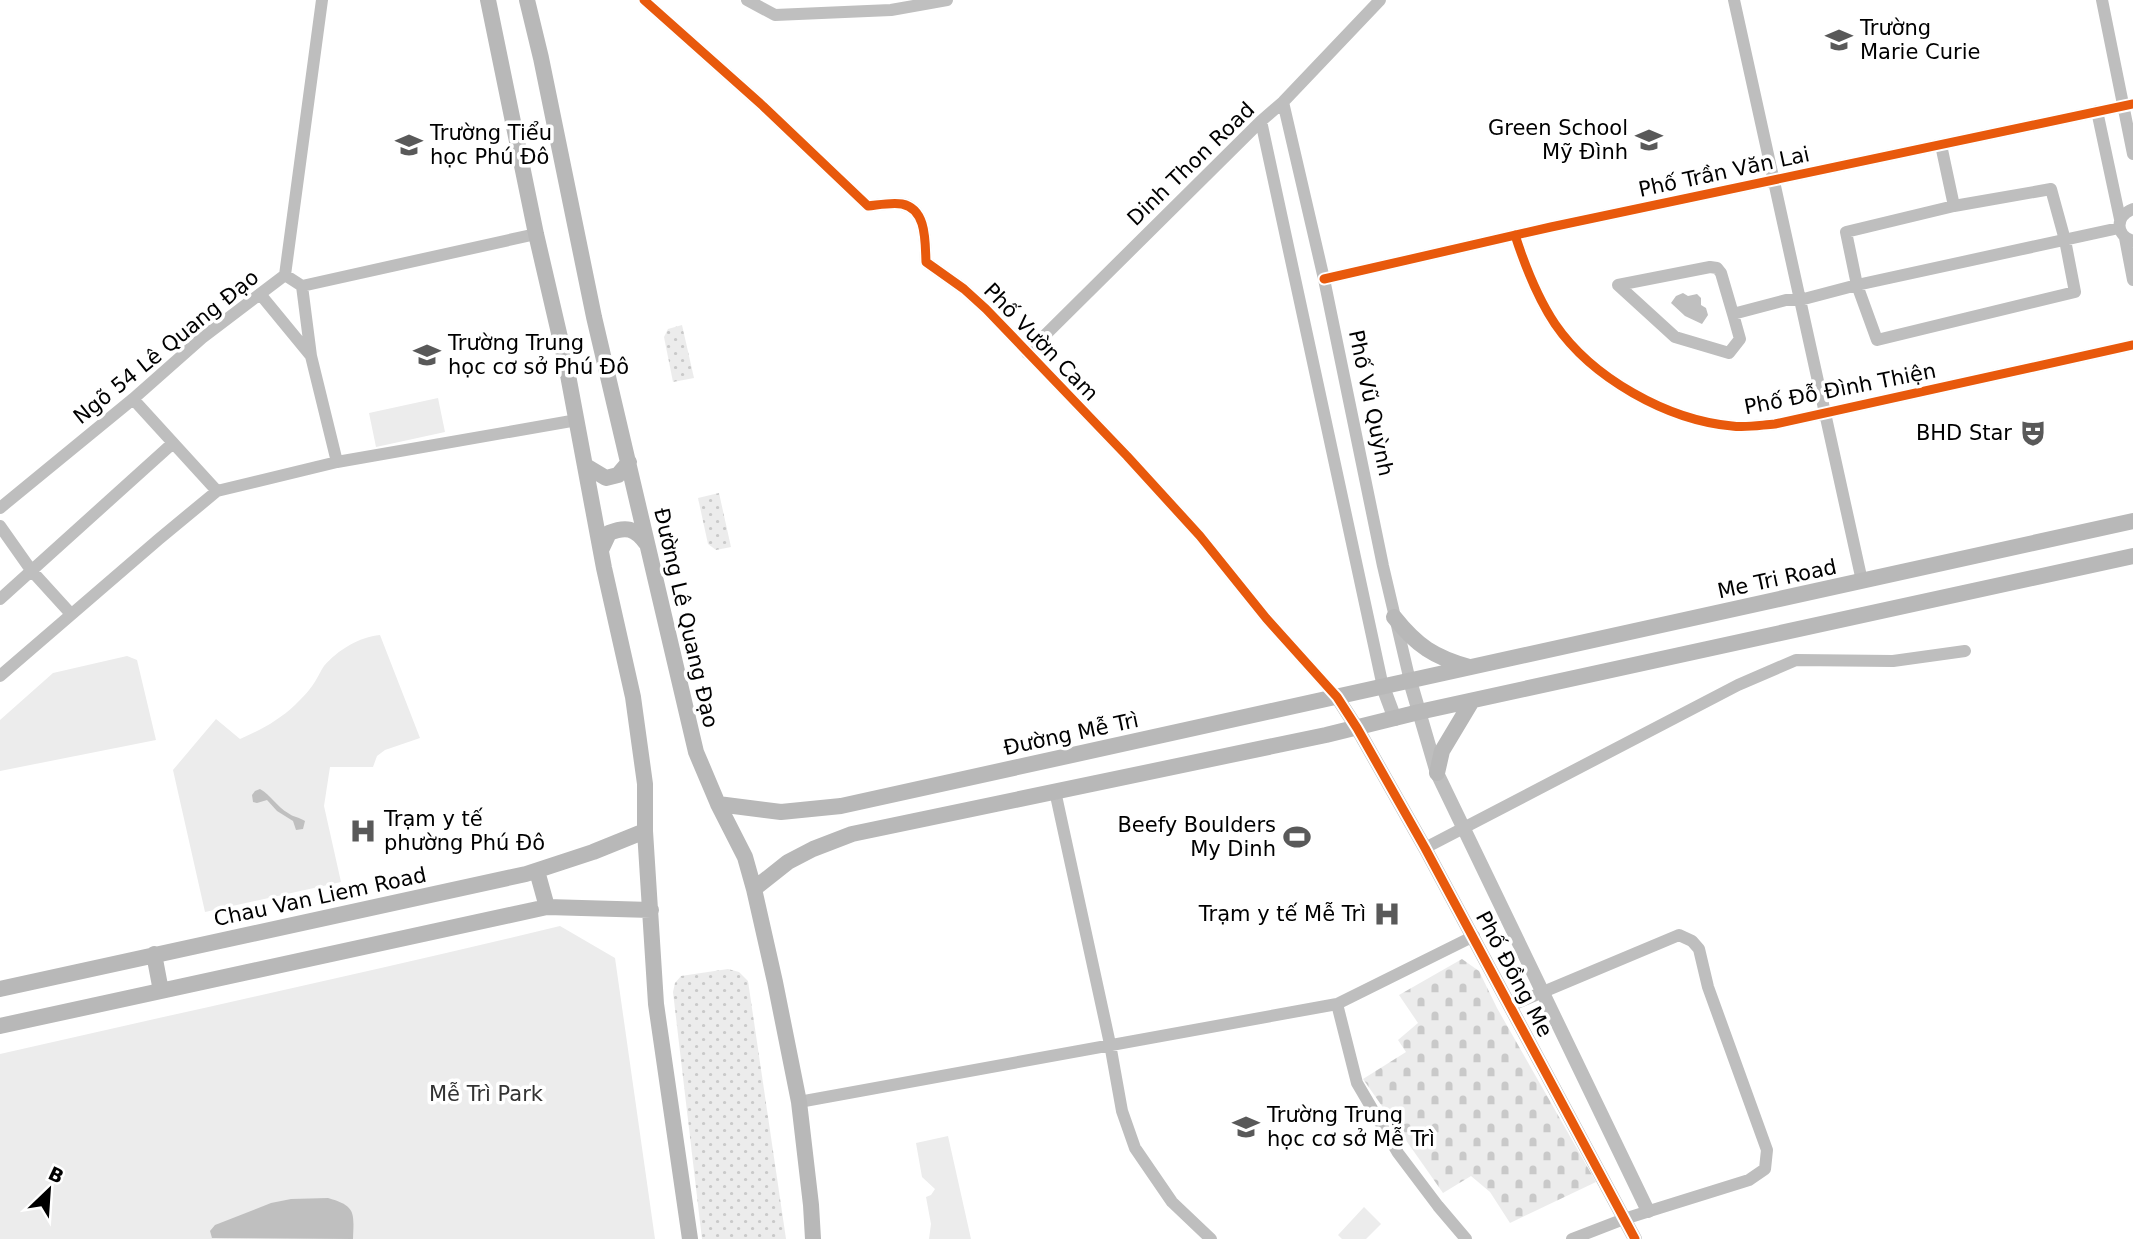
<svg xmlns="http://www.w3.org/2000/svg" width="2133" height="1239" font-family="'DejaVu Sans',sans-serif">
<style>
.grass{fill:url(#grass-dots)}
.cemetery{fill:url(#cemetery-stones)}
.green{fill:#ececec}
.water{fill:#bfbfbf}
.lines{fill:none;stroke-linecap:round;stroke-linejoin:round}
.canal{stroke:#bfbfbf;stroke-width:12}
.minor{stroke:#bebebe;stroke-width:12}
.tertiary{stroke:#bebebe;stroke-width:14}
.secondary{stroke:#b8b8b8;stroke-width:16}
.cycleway-casing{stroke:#fff;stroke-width:13}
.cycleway{stroke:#e8590c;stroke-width:9}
.labels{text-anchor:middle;stroke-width:7;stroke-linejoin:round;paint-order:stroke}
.poi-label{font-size:21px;fill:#000;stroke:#fff;text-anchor:start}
.street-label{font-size:21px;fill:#000;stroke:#fff}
.park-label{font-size:21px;fill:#333;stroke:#fff}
</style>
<defs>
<pattern id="grass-dots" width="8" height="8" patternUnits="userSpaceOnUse" patternTransform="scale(1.75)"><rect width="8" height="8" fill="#ececec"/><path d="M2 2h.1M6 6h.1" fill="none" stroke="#c9c9c9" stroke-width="1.8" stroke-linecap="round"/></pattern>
<pattern id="cemetery-stones" width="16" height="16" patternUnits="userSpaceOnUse" patternTransform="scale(1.75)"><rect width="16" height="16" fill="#ececec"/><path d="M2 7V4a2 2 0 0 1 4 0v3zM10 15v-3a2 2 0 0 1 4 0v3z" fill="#c9c9c9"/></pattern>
</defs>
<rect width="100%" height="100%" fill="#fff"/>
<path class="grass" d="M 682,325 L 694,378 L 673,382 L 664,337 L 668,329 Z
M 719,493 L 731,547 L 716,550 L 708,544 L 698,498 Z
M 728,969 L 739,972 L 748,981 L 786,1239 L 702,1239 L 673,992 L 675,983 L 681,976 Z"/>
<path class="cemetery" d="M 1462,959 L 1479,971 L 1497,1008 L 1596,1182 L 1510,1223 L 1490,1192 L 1471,1176 L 1443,1193 L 1363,1079 L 1406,1052 L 1398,1040 L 1418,1023 L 1399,995 Z"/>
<path class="green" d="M 438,398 L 445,432 L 376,447 L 369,413 Z
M 380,635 L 420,738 L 385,750 L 377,756 L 373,767 L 330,767 L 324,806 L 341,882 L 205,912 L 173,770 L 216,719 L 240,739 C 261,730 279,720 295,705 C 303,697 311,689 316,680 C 319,675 321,670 324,666 C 338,650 359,637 380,635 Z
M 127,656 L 137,660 L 156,740 L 0,771 L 0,720 L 53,673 Z
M 560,926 L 615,958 L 655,1239 L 0,1239 L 0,1054 C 187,1011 374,971 560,926 Z
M 948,1136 L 971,1239 L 929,1239 L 931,1224 L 926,1197 L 931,1195 L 935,1189 L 922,1177 L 916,1143 Z
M 1364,1207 L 1381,1224 L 1366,1239 L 1342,1239 L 1338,1235 Z"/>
<path class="water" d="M 1683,293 L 1688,296 L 1697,294 L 1701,298 L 1701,305 L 1706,308 L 1708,315 L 1702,324 L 1685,316 L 1671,303 L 1676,296 Z
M 260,789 C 271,795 277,807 288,813 C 293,817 299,817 305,821 L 303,829 L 296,830 L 293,821 L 277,811 L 267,800 L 257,803 L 253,802 L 252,795 L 255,791 Z
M 328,1198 C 356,1206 354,1212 353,1239 L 212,1238 L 210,1231 L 215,1225 L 271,1203 L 291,1199 Z"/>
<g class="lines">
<path class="canal" d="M 747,0 L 775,15 L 891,10 L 947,0"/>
<path class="minor" d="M 644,0 L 763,106 L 868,206 C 878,205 892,202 902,204 C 927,209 925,242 926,262 L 964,289 L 986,309 L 1127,456 L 1200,536 L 1266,618 L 1337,697
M 1734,0 L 1862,581
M 2102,0 L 2133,154
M 1283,102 L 1324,279 L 1383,566 L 1410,681
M 2097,111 L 2120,219
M 1261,121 L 1383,687
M 1941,145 L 1954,206
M 2051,189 L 2065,240 L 2075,292 L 1877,340 L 1857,285 L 1846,232 L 1954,206 Z
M 2133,209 C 2115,216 2115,235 2133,241
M 1515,235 C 1525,266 1537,297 1555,324 C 1592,378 1667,420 1732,426 C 1746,428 1761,425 1775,424 L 2133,345
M 2125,238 L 2133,280
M 285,275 L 322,0
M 285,275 L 302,286 L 536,234
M 1324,279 L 1551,227 L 2133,104
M 302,286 L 311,356 L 337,462
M 260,294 L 311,356
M 1733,314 L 1740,339 L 1729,353 L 1675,337 L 1618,285 L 1710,267 L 1717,268 L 1721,273 L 1733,314 L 1786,300 L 1800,300 L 1857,285 L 2119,228
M 1027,353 L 1261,121 L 1283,102 L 1380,0
M 133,399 L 217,491
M 0,508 L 133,399 L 202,338 L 285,275
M 0,526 L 31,570 L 71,614
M 0,599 L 173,443
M 0,676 L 159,539 L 217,491 L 337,462 L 577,420
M 1055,791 L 1110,1044 L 1122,1111 L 1135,1148 L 1172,1202 L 1211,1239
M 1425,848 L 1738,685 L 1796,660 L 1893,661 L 1965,651
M 1337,1004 L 1357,1083 L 1398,1153 L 1438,1206 L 1466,1239
M 1512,1005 L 1679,935 L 1692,941 L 1699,949 L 1708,987 L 1767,1150 L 1765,1169 L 1749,1180 L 1624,1219 L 1572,1239
M 799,1102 L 1337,1004 L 1474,936"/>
<path class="tertiary" d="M 1410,681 L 1437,773 L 1648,1211
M 1383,687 L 1395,719
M 1337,697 L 1357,728 L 1425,848 L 1635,1239"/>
<path class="secondary" d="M 488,0 L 536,234 L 565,359 L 604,568 L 633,697 L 645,784 L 645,831 L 656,1004 L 690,1239
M 527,0 L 541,58 L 594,317 L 696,752 L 718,804 L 745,857 L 754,889 L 775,982 L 799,1102 L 811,1205 L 813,1239
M 586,466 L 606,478 L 618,475 L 629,462
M 601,550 L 609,533 C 626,526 635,528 646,543
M 1394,617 C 1417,646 1434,657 1469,667
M 1437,773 L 1442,751 L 1472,701
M 718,804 L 781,812 L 841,806 L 2133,521
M 537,871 L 547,907
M 754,889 L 788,862 L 813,849 L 852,834 L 1326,735 L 1419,712 L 2133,556
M 154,954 L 161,991
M 0,989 L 526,874 L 593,852 L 645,831
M 0,1026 L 547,907 L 651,910"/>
<defs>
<path id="cycleway" d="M 644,0 L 763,106 L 868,206 C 878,205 892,202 902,204 C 927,209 925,242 926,262 L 964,289 L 986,309 L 1127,456 L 1200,536 L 1266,618 L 1337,697 L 1357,728 L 1425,848 L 1635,1239
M 1515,235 C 1525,266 1537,297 1555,324 C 1592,378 1667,420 1732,426 C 1746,428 1761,425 1775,424 L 2133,345
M 1324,279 L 1551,227 L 2133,104"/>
</defs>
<use href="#cycleway" class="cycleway-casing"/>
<use href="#cycleway" class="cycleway"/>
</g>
<defs>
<symbol id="school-bare" viewBox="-9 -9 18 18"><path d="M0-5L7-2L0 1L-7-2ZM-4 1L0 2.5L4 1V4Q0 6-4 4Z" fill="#595959" stroke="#fff" stroke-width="2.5" paint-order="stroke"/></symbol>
<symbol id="theatre-bare" viewBox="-9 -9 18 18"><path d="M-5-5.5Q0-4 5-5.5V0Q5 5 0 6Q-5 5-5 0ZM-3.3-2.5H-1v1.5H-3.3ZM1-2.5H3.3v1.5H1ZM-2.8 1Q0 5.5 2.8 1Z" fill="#595959" stroke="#fff" stroke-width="2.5" paint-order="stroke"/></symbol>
<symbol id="hospital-bare" viewBox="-9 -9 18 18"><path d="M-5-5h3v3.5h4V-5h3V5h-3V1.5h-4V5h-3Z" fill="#595959" stroke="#fff" stroke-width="2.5" paint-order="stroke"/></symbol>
<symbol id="stadium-bare" viewBox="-9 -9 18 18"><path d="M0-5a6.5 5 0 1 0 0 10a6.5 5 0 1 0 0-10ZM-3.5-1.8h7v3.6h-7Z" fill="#595959" stroke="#fff" stroke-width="2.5" paint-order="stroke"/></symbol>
</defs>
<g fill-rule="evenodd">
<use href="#school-bare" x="1820" y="21" width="38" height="38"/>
<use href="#school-bare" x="1630" y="121" width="38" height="38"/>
<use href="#school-bare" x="390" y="126" width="38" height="38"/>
<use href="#school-bare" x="408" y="336" width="38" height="38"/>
<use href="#theatre-bare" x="2014" y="414" width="38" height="38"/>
<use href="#hospital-bare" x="344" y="812" width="38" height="38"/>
<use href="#stadium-bare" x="1278" y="818" width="38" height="38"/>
<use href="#hospital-bare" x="1368" y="895" width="38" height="38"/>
<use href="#school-bare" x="1227" y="1108" width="38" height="38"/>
</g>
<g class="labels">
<g class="poi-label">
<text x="1860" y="35">Trường<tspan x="1860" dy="24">Marie Curie</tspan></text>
<text x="1628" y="135" text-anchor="end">Green School<tspan x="1628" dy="24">Mỹ Đình</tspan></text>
<text x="430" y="140">Trường Tiểu<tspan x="430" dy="24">học Phú Đô</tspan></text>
<text x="448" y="350">Trường Trung<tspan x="448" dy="24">học cơ sở Phú Đô</tspan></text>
<text x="2012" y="440" text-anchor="end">BHD Star</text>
<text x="384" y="826">Trạm y tế<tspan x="384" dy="24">phường Phú Đô</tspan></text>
<text x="1276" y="832" text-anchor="end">Beefy Boulders<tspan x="1276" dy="24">My Dinh</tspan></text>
<text x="1366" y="921" text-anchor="end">Trạm y tế Mễ Trì</text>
<text x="1267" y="1122">Trường Trung<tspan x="1267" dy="24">học cơ sở Mễ Trì</tspan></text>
</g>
<g class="street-label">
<text transform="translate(1191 164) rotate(-44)" y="7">Dinh Thon Road</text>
<text transform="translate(1724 172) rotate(-12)" y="7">Phố Trần Văn Lai</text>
<text transform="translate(1041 342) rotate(46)" y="7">Phố Vườn Cam</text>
<text transform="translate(166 347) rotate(-39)" y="7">Ngõ 54 Lê Quang Đạo</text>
<text transform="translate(1840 389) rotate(-11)" y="7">Phố Đỗ Đình Thiện</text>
<text transform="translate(1371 403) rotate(78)" y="7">Phố Vũ Quỳnh</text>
<text transform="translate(1777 579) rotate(-12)" y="7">Me Tri Road</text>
<text transform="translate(686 618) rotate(77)" y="7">Đường Lê Quang Đạo</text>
<text transform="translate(1071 734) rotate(-12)" y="7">Đường Mễ Trì</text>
<text transform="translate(320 897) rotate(-12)" y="7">Chau Van Liem Road</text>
<text transform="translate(1514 974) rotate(62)" y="7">Phố Đồng Me</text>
</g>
<g class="park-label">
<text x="486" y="1101">Mễ Trì Park</text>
</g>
</g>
<g transform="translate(49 1190) rotate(25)" stroke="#ffffff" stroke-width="5" paint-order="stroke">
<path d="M0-5L12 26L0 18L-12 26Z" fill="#000000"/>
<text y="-10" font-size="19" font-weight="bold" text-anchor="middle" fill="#000000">B</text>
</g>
</svg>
